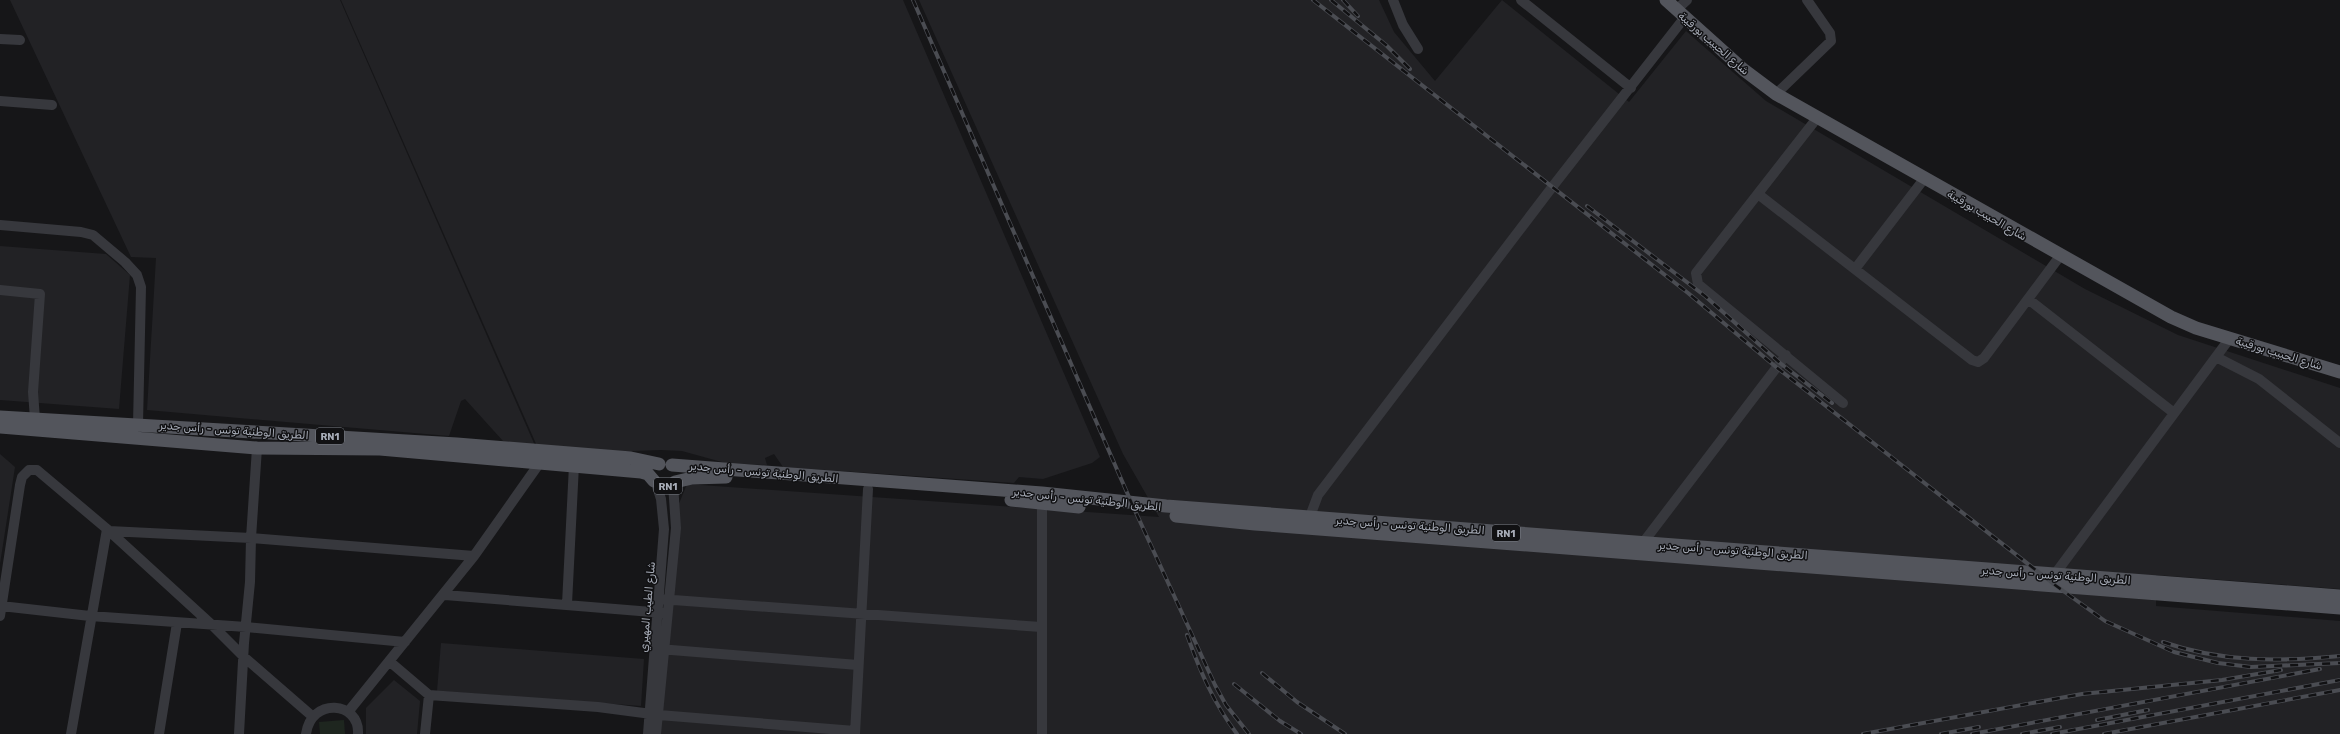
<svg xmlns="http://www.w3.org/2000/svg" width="2340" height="734" font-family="Rubik,'Noto Naskh Arabic',sans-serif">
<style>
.built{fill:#222225}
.green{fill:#1e261f}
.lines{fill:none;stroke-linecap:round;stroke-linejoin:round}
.minor{stroke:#37383d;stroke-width:10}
.major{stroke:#53555c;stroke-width:13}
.rail-casing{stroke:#4a4c52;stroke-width:4}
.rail{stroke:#111113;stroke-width:2.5;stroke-dasharray:8;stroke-linecap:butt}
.labels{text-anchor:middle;stroke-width:3;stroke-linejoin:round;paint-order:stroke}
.shield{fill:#111113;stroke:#7b7e86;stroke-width:1}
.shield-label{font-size:10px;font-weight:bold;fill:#a8adb8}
.street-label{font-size:11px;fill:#a8adb8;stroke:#111113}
</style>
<rect width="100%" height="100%" fill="#161618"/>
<path class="built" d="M 10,0 L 340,0 L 540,457 L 503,441 L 465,399 L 461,401 L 449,436 L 147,410 L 156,258 L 131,257 Z
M 341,0 L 903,0 L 1100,457 L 1092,463 L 1043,479 L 1019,477 L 1014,483 L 783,467 L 774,454 L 765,458 L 767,465 L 729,464 L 682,451 L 661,450 L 602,452 L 537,446 Z
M 919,0 L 1379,0 L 1394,32 L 1435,81 L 1502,0 L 1629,102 L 1686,31 L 1766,101 L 2085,289 L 2178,335 L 2340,388 L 2340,589 L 2156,575 L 2156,606 L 2340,621 L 2340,734 L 648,734 L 678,506 L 687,484 L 1159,517 L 1123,454 Z
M 0,246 L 106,254 L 130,275 L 119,409 L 0,400 Z
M 0,454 L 15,467 L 0,564 Z
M 441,643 L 644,659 L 641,706 L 437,691 Z
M 394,680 L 420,701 L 417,734 L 366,734 L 366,708 Z"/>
<path class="green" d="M 344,720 L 345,734 L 320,734 L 319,722 Z"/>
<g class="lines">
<path class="minor" d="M 1393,0 L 1403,25 L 1418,49
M 1521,0 L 1631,88
M 1676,10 L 1687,0
M 0,39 L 20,40
M 1776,94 L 1831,41 L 1830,33 L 1807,0
M 0,101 L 52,105
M 1817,118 L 1696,273 L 1698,284 L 1843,403
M 1758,194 L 1972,360 L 1978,362 L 1984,358 L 2060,256
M 0,225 L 81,232 L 93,235 L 125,262 L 137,275 L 141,287 L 138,424
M 1855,269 L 1924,179
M 0,290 L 40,294 L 33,392 L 35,419 L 33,426
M 2028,299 L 2174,413
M 2216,357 L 2259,379 L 2340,443
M 1311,524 L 1312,511 L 1318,495 L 1553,186 L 1685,17
M 109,531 L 251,538 L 474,556
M 1639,548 L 1786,355
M 2055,574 L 2230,338
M 445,595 L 664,613
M 660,599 L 1041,627
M 567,604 L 574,465
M 1,606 L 90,616 L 246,627 L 405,642
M 0,616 L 20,485 L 22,477 L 29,470 L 37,470 L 107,529 L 212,625 L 244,657 L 312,716
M 659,649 L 858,665
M 389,661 L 429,695 L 598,707 L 659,715 L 855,731
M 348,712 L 474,556 L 541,461
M 71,734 L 107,529
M 159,734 L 177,623
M 239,734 L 244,643 L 250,582 L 251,538 L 257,448
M 306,734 C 311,697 360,701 358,734
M 425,734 L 429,695
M 648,734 L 664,529 L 661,499 L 656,483
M 656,734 L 676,528 L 673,484
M 855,734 L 868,489
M 1042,734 L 1042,497"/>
<path class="major" d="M 1666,0 L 1744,70 L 1776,94 L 2171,317 L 2196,328 L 2340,372
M 0,417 L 457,444 L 631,458 L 659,464
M 0,427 L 257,448 L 380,449 L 641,472 L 648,474 L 654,481
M 672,465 L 1042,493 L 1166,506 L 2340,596
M 675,482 L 692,478 L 726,477
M 1011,500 L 1079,507
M 1176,516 L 1255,524 L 2340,608"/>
<defs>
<path id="rail" d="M 913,0 L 1132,504 L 1215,685 L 1226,705 L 1249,734
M 1313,0 L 1688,293 L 1776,367 L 2055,585 L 2105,621 L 2174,652 L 2218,663 L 2251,667 L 2340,663
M 1331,0 L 1386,45 L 1410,69
M 1343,0 L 1358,16
M 1587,206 L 1705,296 L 1780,363 L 1832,403
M 1187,635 C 1200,671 1214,704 1237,734
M 2163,642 C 2220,662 2280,662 2340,656
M 1262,673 L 1297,702 L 1345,734
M 1234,684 L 1280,721 L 1301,734
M 2097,720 L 2148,710
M 1863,734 L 2082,694 L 2222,680 L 2281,670
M 1941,734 L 1979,727
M 1972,734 L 2320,669
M 2022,734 L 2060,727
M 2052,734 L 2340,680
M 2104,734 L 2340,690"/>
</defs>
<use href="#rail" class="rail-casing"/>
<use href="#rail" class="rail"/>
</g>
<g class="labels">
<g class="shield">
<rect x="316" y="428" width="28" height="16" rx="3"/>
<rect x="654" y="478" width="28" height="16" rx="3"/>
<rect x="1492" y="525" width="28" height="16" rx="3"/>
</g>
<g class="shield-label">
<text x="330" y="440">RN1</text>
<text x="668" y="490">RN1</text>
<text x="1506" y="537">RN1</text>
</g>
<g class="street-label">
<text transform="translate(1714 43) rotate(41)" y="4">شارع الحبيب بورقيبة</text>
<text transform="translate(1987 215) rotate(30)" y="4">شارع الحبيب بورقيبة</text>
<text transform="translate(2279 353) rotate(17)" y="4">شارع الحبيب بورقيبة</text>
<text transform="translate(234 430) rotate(4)" y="4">الطريق الوطنية تونس - رأس جدير</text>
<text transform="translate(764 472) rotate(5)" y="4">الطريق الوطنية تونس - رأس جدير</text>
<text transform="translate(1087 499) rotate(6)" y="4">الطريق الوطنية تونس - رأس جدير</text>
<text transform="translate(1410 525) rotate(4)" y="4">الطريق الوطنية تونس - رأس جدير</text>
<text transform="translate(1733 550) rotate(4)" y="4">الطريق الوطنية تونس - رأس جدير</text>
<text transform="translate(2056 575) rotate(4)" y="4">الطريق الوطنية تونس - رأس جدير</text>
<text transform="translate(647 607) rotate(-85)" y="4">شارع الطيب المهيري</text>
</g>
</g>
</svg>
